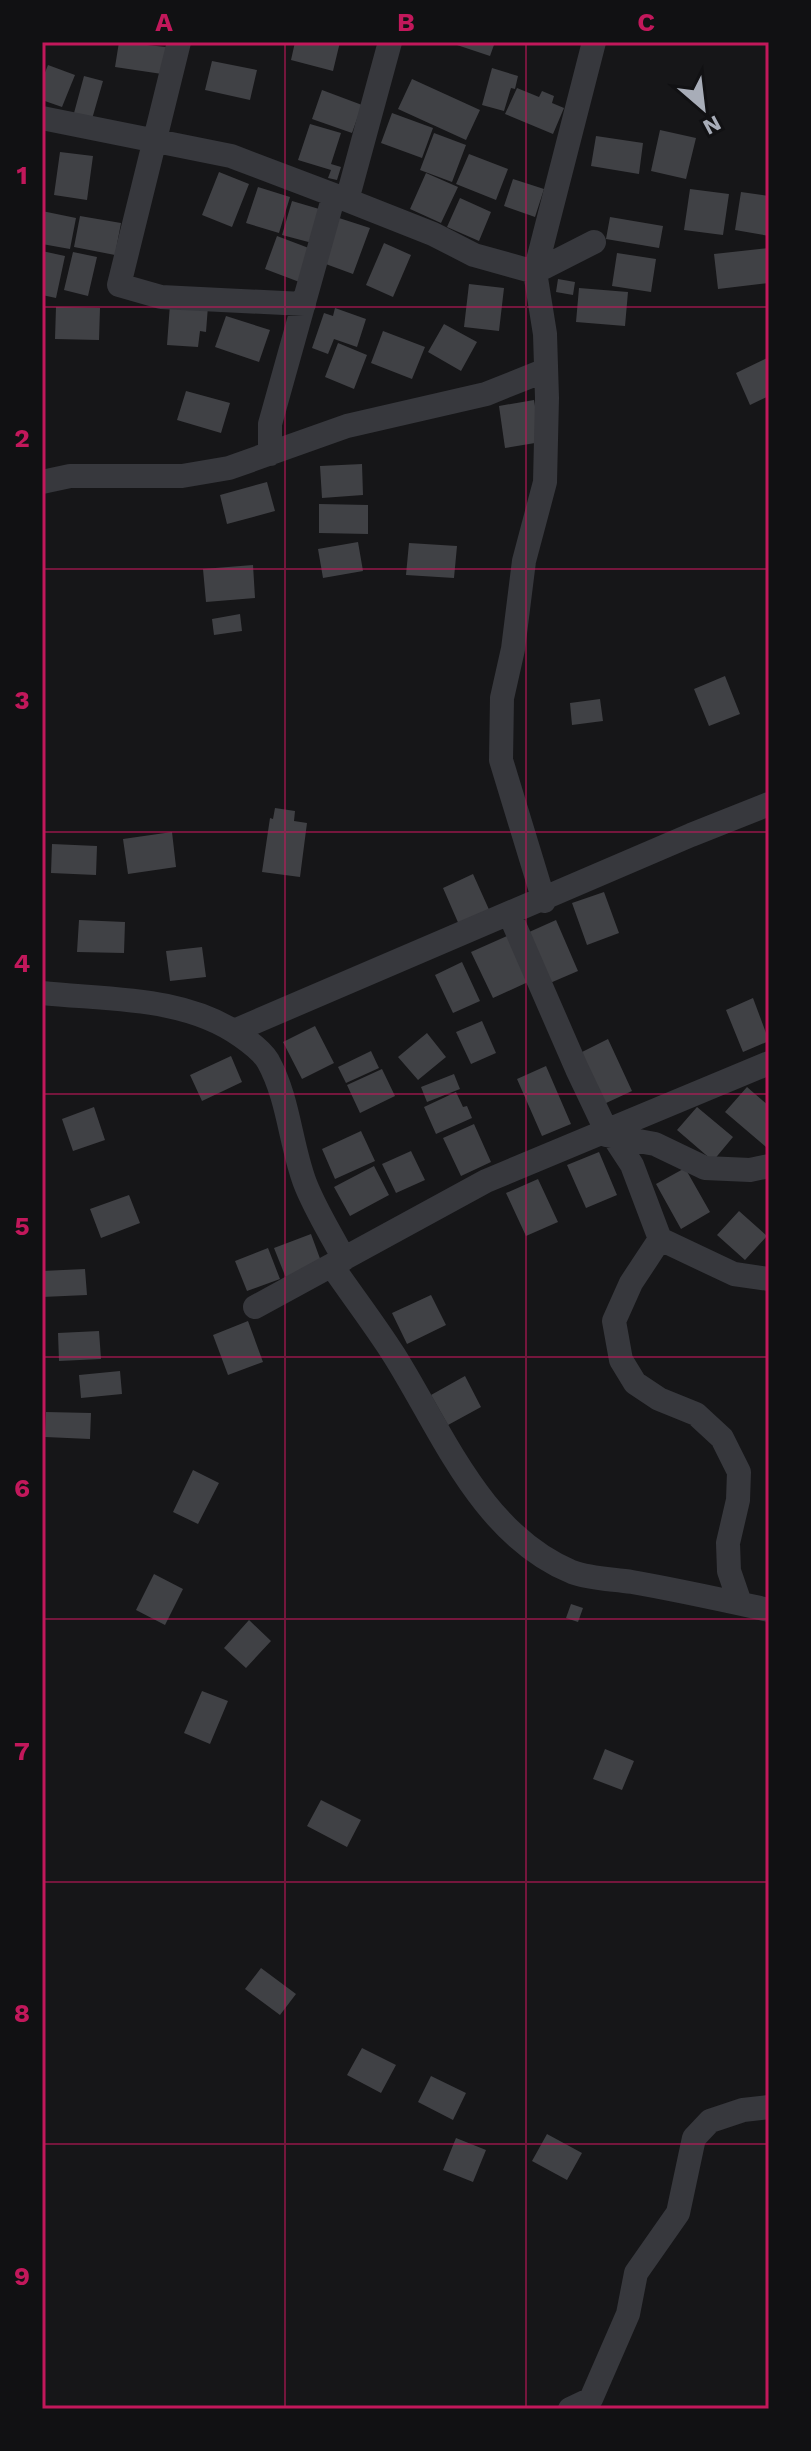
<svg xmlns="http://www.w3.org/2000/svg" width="811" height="2451" font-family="'Work Sans',sans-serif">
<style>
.building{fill:#404145}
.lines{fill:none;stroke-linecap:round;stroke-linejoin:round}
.minor{stroke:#37383d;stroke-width:24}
.grid{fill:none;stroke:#c2185b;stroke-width:2;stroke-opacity:0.55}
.neatline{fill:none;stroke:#c2185b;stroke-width:3}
.grid-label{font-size:26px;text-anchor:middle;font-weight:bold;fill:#c2185b}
</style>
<rect width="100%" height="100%" fill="#161618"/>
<path class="building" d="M 119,42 L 166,47 L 162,74 L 115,67 Z
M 295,42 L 340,42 L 333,71 L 291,60 Z
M 458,42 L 495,42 L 490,56 L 457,45 Z
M 212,61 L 257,70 L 250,100 L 205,90 Z
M 48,65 L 75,75 L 62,107 L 42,100 L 42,80 Z
M 492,68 L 518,76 L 515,89 L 511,88 L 504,111 L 482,105 Z
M 84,76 L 103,81 L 92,119 L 74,113 Z
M 412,79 L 480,110 L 466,140 L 398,109 Z
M 517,88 L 539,97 L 542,91 L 554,96 L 552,103 L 564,108 L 553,134 L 505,114 Z
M 322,90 L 362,105 L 352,133 L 312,119 Z
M 392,113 L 433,128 L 422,158 L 381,143 Z
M 310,124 L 341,133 L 331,164 L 341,167 L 337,180 L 328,178 L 331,170 L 298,160 Z
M 660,130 L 696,138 L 686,179 L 651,171 Z
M 434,133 L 466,145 L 452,182 L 420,170 Z
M 596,136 L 643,143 L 639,174 L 591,166 Z
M 60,152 L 93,156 L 87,200 L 54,195 Z
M 469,154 L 508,169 L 496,200 L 456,184 Z
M 219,172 L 249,184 L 232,227 L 202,215 Z
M 426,173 L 458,187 L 441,223 L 410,209 Z
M 513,179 L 544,189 L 535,217 L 504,206 Z
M 258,187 L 290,197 L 279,233 L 246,223 Z
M 690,189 L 729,194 L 723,235 L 684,230 Z
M 741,192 L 769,196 L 769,236 L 735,230 Z
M 460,198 L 491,212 L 479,241 L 447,227 Z
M 292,201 L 326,211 L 316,244 L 282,235 Z
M 42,211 L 76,218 L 70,249 L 42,244 Z
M 80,216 L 121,223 L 115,255 L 74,247 Z
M 610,217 L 663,226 L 659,248 L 606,239 Z
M 339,218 L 370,228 L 353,274 L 323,263 Z
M 277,236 L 314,250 L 302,283 L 265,269 Z
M 384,243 L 411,255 L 393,297 L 366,285 Z
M 769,248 L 769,283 L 718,289 L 714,254 Z
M 42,251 L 65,256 L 56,298 L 42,295 Z
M 73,252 L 97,257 L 88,296 L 64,290 Z
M 617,253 L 656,259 L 651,292 L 612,286 Z
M 558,279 L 575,282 L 573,295 L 556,292 Z
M 469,284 L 504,288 L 499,331 L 464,327 Z
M 579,288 L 628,292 L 625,326 L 576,322 Z
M 170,304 L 208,306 L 206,332 L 200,331 L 198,347 L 167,345 Z
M 56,307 L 100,308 L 99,340 L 55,339 Z
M 335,308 L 366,319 L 357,347 L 334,339 L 328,354 L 312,348 L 324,313 L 333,316 Z
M 226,316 L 270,330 L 259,362 L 215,347 Z
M 444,324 L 477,342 L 461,371 L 428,352 Z
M 383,331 L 425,347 L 412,379 L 371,363 Z
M 338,343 L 367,355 L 354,389 L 325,377 Z
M 769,357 L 769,396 L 750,405 L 736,373 Z
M 186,391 L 230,403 L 221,433 L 177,420 Z
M 534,400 L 541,442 L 505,448 L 499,406 Z
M 362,464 L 363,495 L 322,498 L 320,466 Z
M 267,482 L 275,511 L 227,524 L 220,495 Z
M 319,504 L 368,505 L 368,534 L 319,533 Z
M 358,542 L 363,571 L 323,578 L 318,549 Z
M 409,543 L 457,546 L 454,578 L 406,575 Z
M 253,565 L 255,598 L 206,602 L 203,569 Z
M 240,614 L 242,631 L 214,635 L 212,619 Z
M 725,676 L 740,714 L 709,726 L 694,689 Z
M 600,699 L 603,721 L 572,725 L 570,703 Z
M 275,808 L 295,811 L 294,821 L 307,823 L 300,877 L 262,872 L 270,818 L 273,819 Z
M 172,832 L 176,867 L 128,874 L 123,839 Z
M 52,844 L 97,846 L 96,875 L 51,873 Z
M 473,874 L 491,914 L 460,927 L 443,888 Z
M 604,892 L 619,933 L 587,945 L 572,903 Z
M 79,920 L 125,922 L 124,953 L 77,952 Z
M 556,920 L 578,971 L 550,983 L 527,933 Z
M 507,936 L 528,982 L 493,998 L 471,952 Z
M 202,947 L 206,977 L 170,981 L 166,951 Z
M 462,962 L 480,1001 L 453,1013 L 435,975 Z
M 753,998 L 769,1041 L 743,1052 L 726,1010 Z
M 482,1021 L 496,1053 L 471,1064 L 456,1032 Z
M 315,1026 L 334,1063 L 302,1079 L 283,1042 Z
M 427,1033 L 446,1057 L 418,1080 L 398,1057 Z
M 608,1039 L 632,1091 L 604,1104 L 580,1053 Z
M 371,1051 L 379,1068 L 346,1083 L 338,1067 Z
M 231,1056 L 242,1082 L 202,1101 L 190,1075 Z
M 546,1066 L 571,1124 L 542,1136 L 517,1079 Z
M 382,1069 L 395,1096 L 360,1113 L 347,1085 Z
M 454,1074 L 460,1089 L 427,1102 L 421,1087 Z
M 747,1087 L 769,1106 L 769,1144 L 766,1147 L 725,1112 Z
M 456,1092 L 463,1107 L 467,1106 L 472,1118 L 436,1134 L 424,1107 Z
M 94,1107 L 105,1140 L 73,1151 L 62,1119 Z
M 697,1107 L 733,1137 L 713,1161 L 677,1130 Z
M 474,1124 L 491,1162 L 461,1176 L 443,1138 Z
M 361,1131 L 375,1161 L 335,1179 L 322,1149 Z
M 411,1151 L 425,1180 L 396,1193 L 382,1164 Z
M 599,1152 L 617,1195 L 586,1208 L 567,1165 Z
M 374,1166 L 389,1195 L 350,1216 L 334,1187 Z
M 685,1168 L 710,1212 L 681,1229 L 656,1184 Z
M 538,1179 L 558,1222 L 526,1236 L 506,1193 Z
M 129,1195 L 140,1223 L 101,1238 L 90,1209 Z
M 739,1211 L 767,1236 L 745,1260 L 717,1235 Z
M 311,1234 L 322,1264 L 286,1278 L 274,1248 Z
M 268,1248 L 280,1279 L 247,1291 L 235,1261 Z
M 85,1269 L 87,1295 L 42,1297 L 42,1271 Z
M 431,1295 L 446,1325 L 407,1344 L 392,1313 Z
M 248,1321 L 263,1362 L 228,1375 L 213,1335 Z
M 99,1331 L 101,1359 L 59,1361 L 58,1333 Z
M 120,1371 L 122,1394 L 81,1398 L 79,1375 Z
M 465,1376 L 481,1407 L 448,1425 L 431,1395 Z
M 46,1412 L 91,1413 L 90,1439 L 45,1437 Z
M 193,1470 L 219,1483 L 198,1524 L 173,1512 Z
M 154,1574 L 183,1589 L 165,1625 L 136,1610 Z
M 571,1604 L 583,1608 L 578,1622 L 566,1618 Z
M 249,1620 L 271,1641 L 246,1668 L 224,1648 Z
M 202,1691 L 228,1701 L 210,1744 L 184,1733 Z
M 605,1749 L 634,1761 L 622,1790 L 593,1779 Z
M 321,1800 L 361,1820 L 347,1847 L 307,1826 Z
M 261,1968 L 296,1994 L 280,2015 L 245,1989 Z
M 362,2048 L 396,2065 L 381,2093 L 347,2075 Z
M 431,2076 L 466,2093 L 453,2120 L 418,2102 Z
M 547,2134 L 582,2153 L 567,2180 L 532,2161 Z
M 456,2138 L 486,2150 L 473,2182 L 443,2170 Z"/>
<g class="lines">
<path class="minor" d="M 179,42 L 119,285 L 161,297 L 304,304
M 42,118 L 231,156 L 347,200 L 433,234 L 474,255 L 535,272 L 594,242
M 347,200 L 390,42
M 270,454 L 270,424 L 334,195
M 42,482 L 70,476 L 182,476 L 229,468 L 347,426 L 486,394 L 546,370
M 544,901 L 501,760 L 502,698 L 513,649 L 524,561 L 545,482 L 547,398 L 545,334 L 535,272 L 594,42
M 510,915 L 577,1069 L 606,1130
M 42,993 C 108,1000 185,996 241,1036 C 251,1043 262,1051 268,1061 C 289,1099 290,1143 305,1183 C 315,1209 331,1234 344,1259
M 234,1031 L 691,835 L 769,804
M 606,1135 L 655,1144 L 705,1168 L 750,1170 L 769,1166
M 613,1136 L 632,1165 L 660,1239 L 631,1283 L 614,1321 L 621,1360 L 635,1383 L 659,1399 L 696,1414 L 722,1438 L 739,1472 L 738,1500 L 728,1543 L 729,1571 L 740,1603
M 660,1239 L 734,1274 L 769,1279
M 332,1266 C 352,1295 375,1325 394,1355 C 443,1433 481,1534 572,1572 C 590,1579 613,1579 632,1582 C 678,1590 723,1600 769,1610
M 255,1307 L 486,1181 L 769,1063
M 570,2409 L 591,2399 L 628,2314 L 636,2273 L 678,2213 L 694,2138 L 710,2121 L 743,2110 L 769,2107"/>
</g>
<path class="grid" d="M 285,42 L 285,2409M 526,42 L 526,2409M 42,307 L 769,307M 42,569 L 769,569M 42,832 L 769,832M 42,1094 L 769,1094M 42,1357 L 769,1357M 42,1619 L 769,1619M 42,1882 L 769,1882M 42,2144 L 769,2144"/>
<rect width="811" height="2451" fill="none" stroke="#111113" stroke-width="88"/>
<g transform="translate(703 108) rotate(152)" stroke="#111113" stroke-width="6" paint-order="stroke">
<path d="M0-6L14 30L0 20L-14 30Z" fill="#a8adb8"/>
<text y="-12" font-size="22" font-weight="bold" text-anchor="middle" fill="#a8adb8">N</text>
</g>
<rect x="44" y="44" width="723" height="2363" class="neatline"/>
<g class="grid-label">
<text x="164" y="31">A</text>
<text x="406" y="31">B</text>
<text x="646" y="31">C</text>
<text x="22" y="184">1</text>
<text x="22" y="447">2</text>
<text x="22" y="709">3</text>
<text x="22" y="972">4</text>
<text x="22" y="1235">5</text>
<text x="22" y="1497">6</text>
<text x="22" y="1760">7</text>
<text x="22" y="2022">8</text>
<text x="22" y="2285">9</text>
</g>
</svg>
